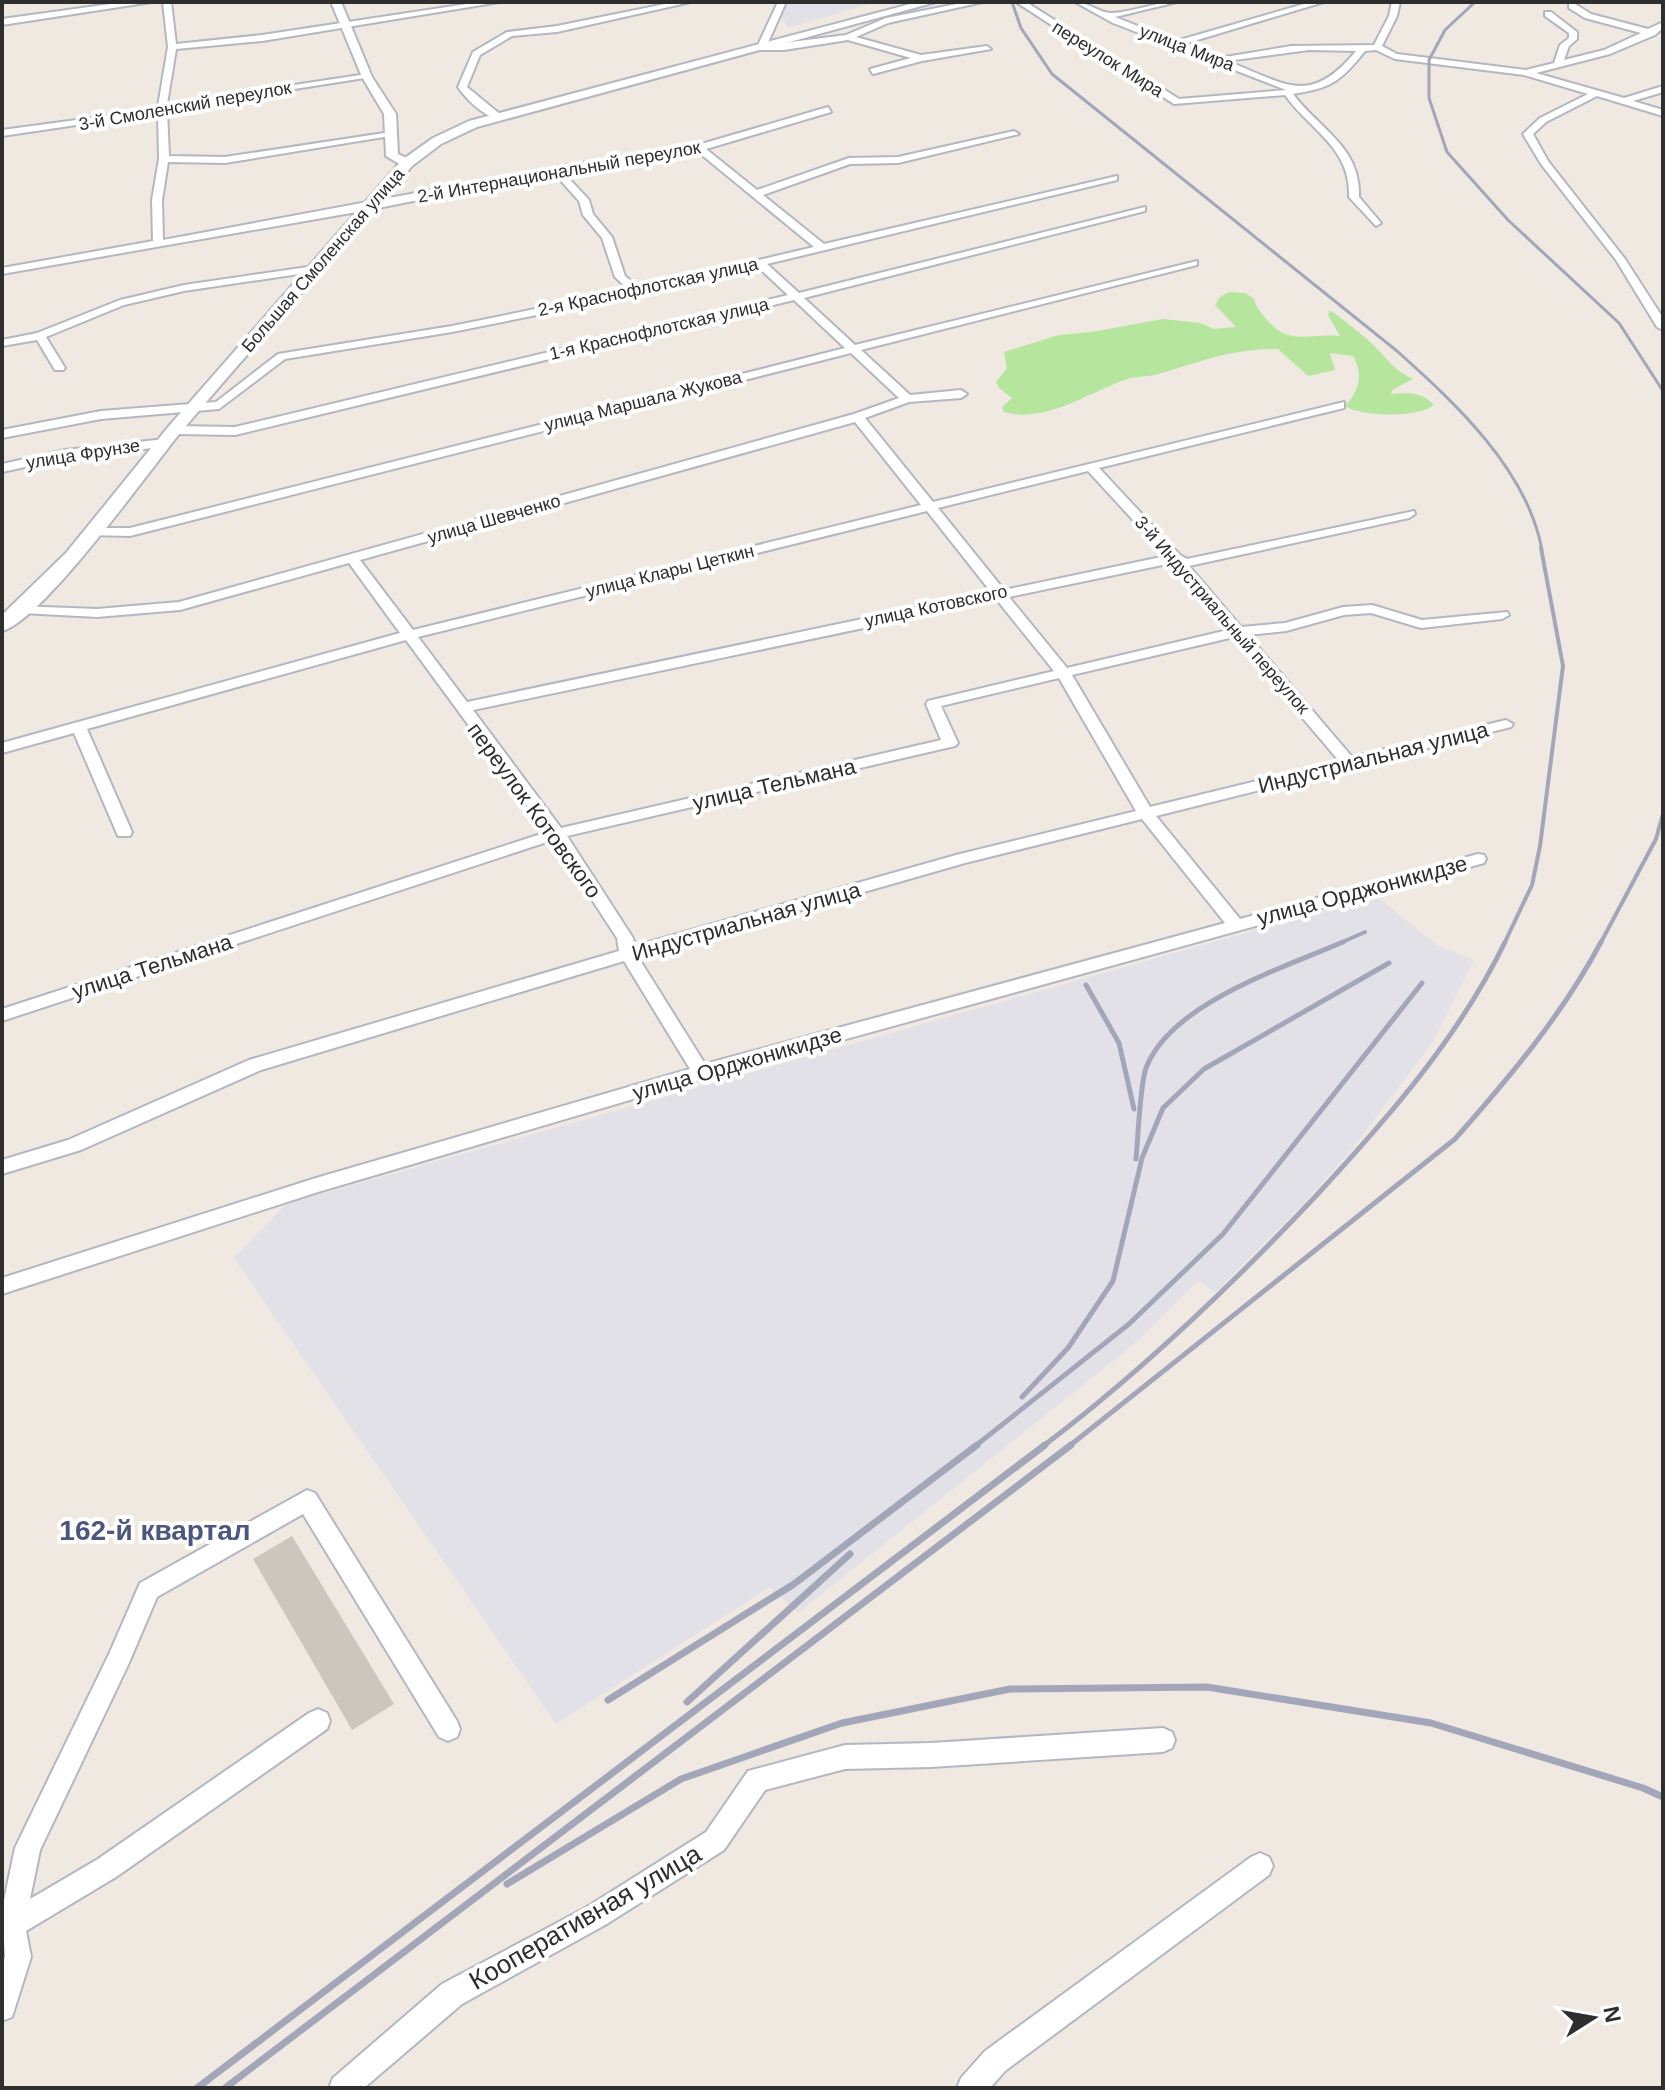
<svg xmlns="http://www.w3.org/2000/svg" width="1665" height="2090" font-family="Helvetica,sans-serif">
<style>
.industrial{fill:#e3e1e8}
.green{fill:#b6e59e}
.building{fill:#cbc7bf}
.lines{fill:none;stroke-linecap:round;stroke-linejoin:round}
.minor-casing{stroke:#b4b7c1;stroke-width:4}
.tertiary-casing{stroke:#b4b7c1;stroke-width:4}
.secondary-casing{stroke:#b4b7c1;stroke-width:4}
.minor{fill:#fff;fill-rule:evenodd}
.tertiary{fill:#fff;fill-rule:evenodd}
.secondary{fill:#fff;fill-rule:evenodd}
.rail-far3{stroke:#a3a6b8;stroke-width:3}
.rail-far2{stroke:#a3a6b8;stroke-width:4}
.rail-far1{stroke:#a3a6b8;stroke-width:5}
.rail{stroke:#a3a6b8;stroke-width:7}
.labels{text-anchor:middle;stroke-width:8;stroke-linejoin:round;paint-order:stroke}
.far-street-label{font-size:18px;fill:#2e2e2e;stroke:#fff}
.street-label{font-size:22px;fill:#2e2e2e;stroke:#fff}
.near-street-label{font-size:26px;fill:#2e2e2e;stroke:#fff}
.near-neighbourhood-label{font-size:28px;font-weight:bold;fill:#4d5680;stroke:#fff}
</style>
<rect width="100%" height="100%" fill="#efe9e1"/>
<path class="industrial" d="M 787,2 L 877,2 L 788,28 L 778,11 Z
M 1376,896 L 1438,946 L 1474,960 L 1433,1042 L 1352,1149 L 1307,1200 L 1215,1293 L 1199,1280 L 1133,1345 L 798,1613 L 770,1587 L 556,1724 L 234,1258 L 286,1204 Z"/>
<path class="green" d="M 1229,292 L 1245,293 L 1254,299 C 1256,308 1262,314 1268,321 C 1289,346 1311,333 1340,336 L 1328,315 L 1329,311 L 1333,312 C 1345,321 1358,331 1369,341 C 1387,357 1390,368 1413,379 L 1392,390 L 1391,394 C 1407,393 1422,391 1434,405 C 1418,418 1363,417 1345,406 C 1359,391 1364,375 1353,356 L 1330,353 L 1335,370 L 1308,376 L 1278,349 C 1233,348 1200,362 1158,374 C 1148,377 1137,376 1127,379 C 1089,392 1046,424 1004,412 L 1002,407 L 1012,398 L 999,388 L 996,382 L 1007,368 L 1004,352 L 1059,335 L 1092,332 L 1163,319 L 1200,323 L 1214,329 L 1236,327 L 1215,305 L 1220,297 Z"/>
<path class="building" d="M 292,1536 L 394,1704 L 352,1730 L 253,1559 Z"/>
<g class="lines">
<defs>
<path id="minor" d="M 163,2 L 171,2 L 176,44 L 262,35 L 480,2 L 500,2 L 262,41 L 176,49 L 167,104 L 367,74 L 371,77 L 167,109 L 169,156 L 225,157 L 391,132 L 396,135 L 225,163 L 168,162 L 162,200 L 163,240 L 556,167 L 698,145 L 828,107 L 831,112 L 706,149 L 757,190 L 849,158 L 898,157 L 1014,131 L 1019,134 L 898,163 L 850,164 L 763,195 L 824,244 L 1117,176 L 1117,180 L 767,264 L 799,293 L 1145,207 L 1145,211 L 804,298 L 855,345 L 1197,261 L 1197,265 L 861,350 L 910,395 L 961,390 L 967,394 L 961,398 L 909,402 L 865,418 L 933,502 L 1344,402 L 1344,408 L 1099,468 L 1180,555 L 1187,559 L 1414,511 L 1415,514 L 1409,518 L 1189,566 L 1241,627 L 1285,623 L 1343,607 L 1372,605 L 1422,620 L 1507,612 L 1509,615 L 1502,619 L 1421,628 L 1371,613 L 1344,615 L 1286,631 L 1248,635 L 1352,757 L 1506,720 L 1513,724 L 1511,727 L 1156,816 L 1240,919 L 1478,854 L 1484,855 L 1486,859 L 1484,863 L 701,1079 L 318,1192 L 2,1294 L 2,1278 L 316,1178 L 690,1069 L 624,961 L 261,1070 L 81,1150 L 2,1174 L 2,1160 L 68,1140 L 249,1060 L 619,951 L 617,938 L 553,840 L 2,1021 L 2,1009 L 547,832 L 406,640 L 87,729 L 132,832 L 130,836 L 118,836 L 74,733 L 2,753 L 2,743 L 400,633 L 349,563 L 180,610 L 97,617 L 22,613 L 17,612 L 17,606 L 97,609 L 179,602 L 854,414 L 899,398 L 851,353 L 130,536 L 88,535 L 86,532 L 93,528 L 130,528 L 845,348 L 794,300 L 235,435 L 175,434 L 169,430 L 175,426 L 235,427 L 788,295 L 757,266 L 637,295 L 452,332 L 285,359 L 219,409 L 101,419 L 2,438 L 2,430 L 101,411 L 216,402 L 278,354 L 452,326 L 629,290 L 615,277 L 602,238 L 583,215 L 579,201 L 554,173 L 368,210 L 2,274 L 2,268 L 153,241 L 152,200 L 159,159 L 158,113 L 2,136 L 2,130 L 151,110 L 158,106 L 168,47 ZM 697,151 L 814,247 L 639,288 L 625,276 L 612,237 L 593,214 L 589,200 L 563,172 ZM 855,422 L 921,505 L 413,630 L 360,560 ZM 1088,471 L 1166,556 L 1004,590 L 938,508 ZM 927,511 L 991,592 L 467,702 L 418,637 ZM 1172,563 L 1228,630 L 1067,668 L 1009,597 ZM 997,600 L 1054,671 L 928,701 L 926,704 L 941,740 L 561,828 L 473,710 ZM 1234,637 L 1339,761 L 1150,807 L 1072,675 ZM 1059,678 L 1136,811 L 956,855 L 635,946 L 633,938 L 567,836 L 955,746 L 958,743 L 941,706 ZM 1142,819 L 1225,923 L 705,1064 L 638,957 L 965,863 Z
M 675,2 L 691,2 L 557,32 L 512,36 L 480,55 L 467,87 L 501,115 L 501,119 C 486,119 466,99 458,87 L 473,52 L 507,32 L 557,26 Z
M 778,2 L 786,2 L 767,45 L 846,35 L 886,18 L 967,2 L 983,2 L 888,23 L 856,37 L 921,55 L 987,46 L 991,49 L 922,61 L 873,74 L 870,69 L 911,58 L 848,40 L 784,50 L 751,50 L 751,46 L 758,45 Z
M 1016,2 L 1026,2 L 1179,99 L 1286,90 L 1113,23 L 1075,2 C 1089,2 1100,14 1112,13 C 1134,12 1154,2 1177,2 L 1115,17 L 1176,41 L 1311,2 L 1324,2 L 1184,44 L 1219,58 L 1291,46 L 1374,45 L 1389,16 L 1392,2 L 1400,2 L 1397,16 L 1382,46 L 1397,54 L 1526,70 L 1554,63 L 1560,45 L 1569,38 L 1569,33 L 1545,16 L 1545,12 L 1551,12 L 1577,32 L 1577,39 L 1569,46 L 1564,60 L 1604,50 L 1641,33 L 1585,18 L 1569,8 L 1569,4 L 1575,4 L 1591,14 L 1648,29 L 1663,22 L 1663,28 L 1655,35 L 1610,54 L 1536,73 L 1624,98 L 1663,86 L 1663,92 L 1633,101 L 1663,110 L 1663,116 L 1597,96 L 1546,122 L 1533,134 L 1548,161 L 1625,259 L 1663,318 L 1663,330 L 1657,327 L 1616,260 L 1541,164 L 1523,134 L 1540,118 L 1588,94 L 1524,75 L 1395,59 L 1376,50 L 1365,51 C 1341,81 1332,88 1293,94 C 1320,130 1361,147 1359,197 L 1381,223 L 1376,226 L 1349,197 C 1351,148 1311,131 1285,95 L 1174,104 ZM 1309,50 L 1356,51 C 1309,108 1285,83 1227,61 Z
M 315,266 L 319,267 L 319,271 L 184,291 L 124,305 L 46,337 L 65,368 L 63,370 L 55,370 L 37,340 L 2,346 L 2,340 L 37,333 L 120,300 L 184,285 Z
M 165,439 L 171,443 L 169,446 L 66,458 L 2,472 L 2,464 L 66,450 Z
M 307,1490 L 315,1493 L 457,1721 L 460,1729 L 457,1737 L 448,1741 L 439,1737 L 303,1514 L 157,1597 L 128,1665 L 40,1850 L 30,1899 L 98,1859 L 309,1713 L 318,1709 L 327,1713 L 330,1721 L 327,1729 L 116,1877 L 26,1931 L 31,1957 L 12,2017 L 2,2021 L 2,1965 L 5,1957 L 2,1910 L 15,1848 L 110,1652 L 140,1583 Z
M 1163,1728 L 1172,1732 L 1175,1740 L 1172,1748 L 1163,1752 L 931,1767 L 845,1769 L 765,1790 L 724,1850 L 605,1925 L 462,2004 L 364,2088 L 329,2088 L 333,2078 L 442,1984 L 587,1907 L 706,1832 L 748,1771 L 845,1745 L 931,1743 Z
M 1260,1853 L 1269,1857 L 1273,1866 L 1269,1875 L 1005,2071 L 990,2088 L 957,2088 L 961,2078 L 985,2051 L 1251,1857 Z"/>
<path id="tertiary" d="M 125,2 L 152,2 L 2,25 L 2,19 Z
M 331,2 L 341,2 L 372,77 L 396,114 L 398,154 L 411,160 L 411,166 L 403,166 L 386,156 L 384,114 L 362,77 Z"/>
<path id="secondary" d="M 918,2 L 936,2 L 477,127 L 441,144 L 412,166 C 336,256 256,342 180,433 C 149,471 42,621 2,631 L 2,615 L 66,553 L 169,426 L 402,160 L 433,138 L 469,121 Z"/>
</defs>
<use href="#minor" class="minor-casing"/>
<use href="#tertiary" class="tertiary-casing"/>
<use href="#secondary" class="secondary-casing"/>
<use href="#minor" class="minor"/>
<use href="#tertiary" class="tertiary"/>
<use href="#secondary" class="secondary"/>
<path class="rail-far3" d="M 1012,2 L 1021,28 L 1052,74 L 1397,351 C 1455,403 1527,469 1542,550
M 1475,2 L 1445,30 L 1429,60 L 1429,98 L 1447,152 L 1508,220 L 1619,323 L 1663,391"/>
<path class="rail-far2" d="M 1338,944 L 1365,932
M 1504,944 L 1532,885 L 1540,846 L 1563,666 L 1541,548
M 1600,944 L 1656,839 L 1663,814"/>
<path class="rail-far1" d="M 1086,985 L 1119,1043 L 1134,1109
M 1136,1159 C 1138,1138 1140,1085 1146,1068 C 1171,1003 1283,968 1343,942
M 1022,1397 L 1068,1348 L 1113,1281 L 1142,1158 L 1163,1108 L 1204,1069 L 1389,963
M 974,1447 L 1129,1324 L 1223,1234 L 1422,983
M 1042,1447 C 1140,1373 1230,1287 1314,1198 C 1387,1119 1458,1039 1505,942
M 1068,1447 L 1455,1139 C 1509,1078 1563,1014 1601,942"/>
<path class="rail" d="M 608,1700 L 794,1584 L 977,1445
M 687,1702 L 850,1554
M 507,1884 L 681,1779 L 842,1723 L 1010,1689 L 1207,1687 L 1431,1723 L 1643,1788 L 1663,1797
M 197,2088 L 1045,1445
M 225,2088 L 1071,1445"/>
</g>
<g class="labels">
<g class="far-street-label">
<text transform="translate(1187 48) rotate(21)" y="6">улица Мира</text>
<text transform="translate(1108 59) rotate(32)" y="6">переулок Мира</text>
<text transform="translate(185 106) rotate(-10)" y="6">3-й Смоленский переулок</text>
<text transform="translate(559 172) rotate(-10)" y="6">2-й Интернациональный переулок</text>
<text transform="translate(323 260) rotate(-49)" y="6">Большая Смоленская улица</text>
<text transform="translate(648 287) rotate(-12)" y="6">2-я Краснофлотская улица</text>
<text transform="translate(659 329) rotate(-13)" y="6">1-я Краснофлотская улица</text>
<text transform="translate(643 401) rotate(-14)" y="6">улица Маршала Жукова</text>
<text transform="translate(83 454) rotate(-9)" y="6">улица Фрунзе</text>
<text transform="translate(494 519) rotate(-16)" y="6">улица Шевченко</text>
<text transform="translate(670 571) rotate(-14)" y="6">улица Клары Цеткин</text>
<text transform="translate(936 606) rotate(-12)" y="6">улица Котовского</text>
<text transform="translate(1222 615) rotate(49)" y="6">3-й Индустриальный переулок</text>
</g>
<g class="street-label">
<text transform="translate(1373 757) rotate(-14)" y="8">Индустриальная улица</text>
<text transform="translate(774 784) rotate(-13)" y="8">улица Тельмана</text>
<text transform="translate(535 810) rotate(54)" y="8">переулок Котовского</text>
<text transform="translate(1362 890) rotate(-15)" y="8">улица Орджоникидзе</text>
<text transform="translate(746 921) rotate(-16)" y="8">Индустриальная улица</text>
<text transform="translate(152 966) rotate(-18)" y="8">улица Тельмана</text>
<text transform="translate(737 1063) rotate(-16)" y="8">улица Орджоникидзе</text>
</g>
<g class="near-street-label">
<text transform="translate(585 1917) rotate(-30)" y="9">Кооперативная улица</text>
</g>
<g class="near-neighbourhood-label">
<text x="155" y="1540">162-й квартал</text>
</g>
</g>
<rect width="1665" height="2090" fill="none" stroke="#2e2e2e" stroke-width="8"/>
<g transform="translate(1593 2018) rotate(79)" stroke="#ffffff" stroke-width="6" paint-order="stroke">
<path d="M0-6L14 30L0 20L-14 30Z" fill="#2e2e2e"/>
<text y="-12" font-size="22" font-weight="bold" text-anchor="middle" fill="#2e2e2e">N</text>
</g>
</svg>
